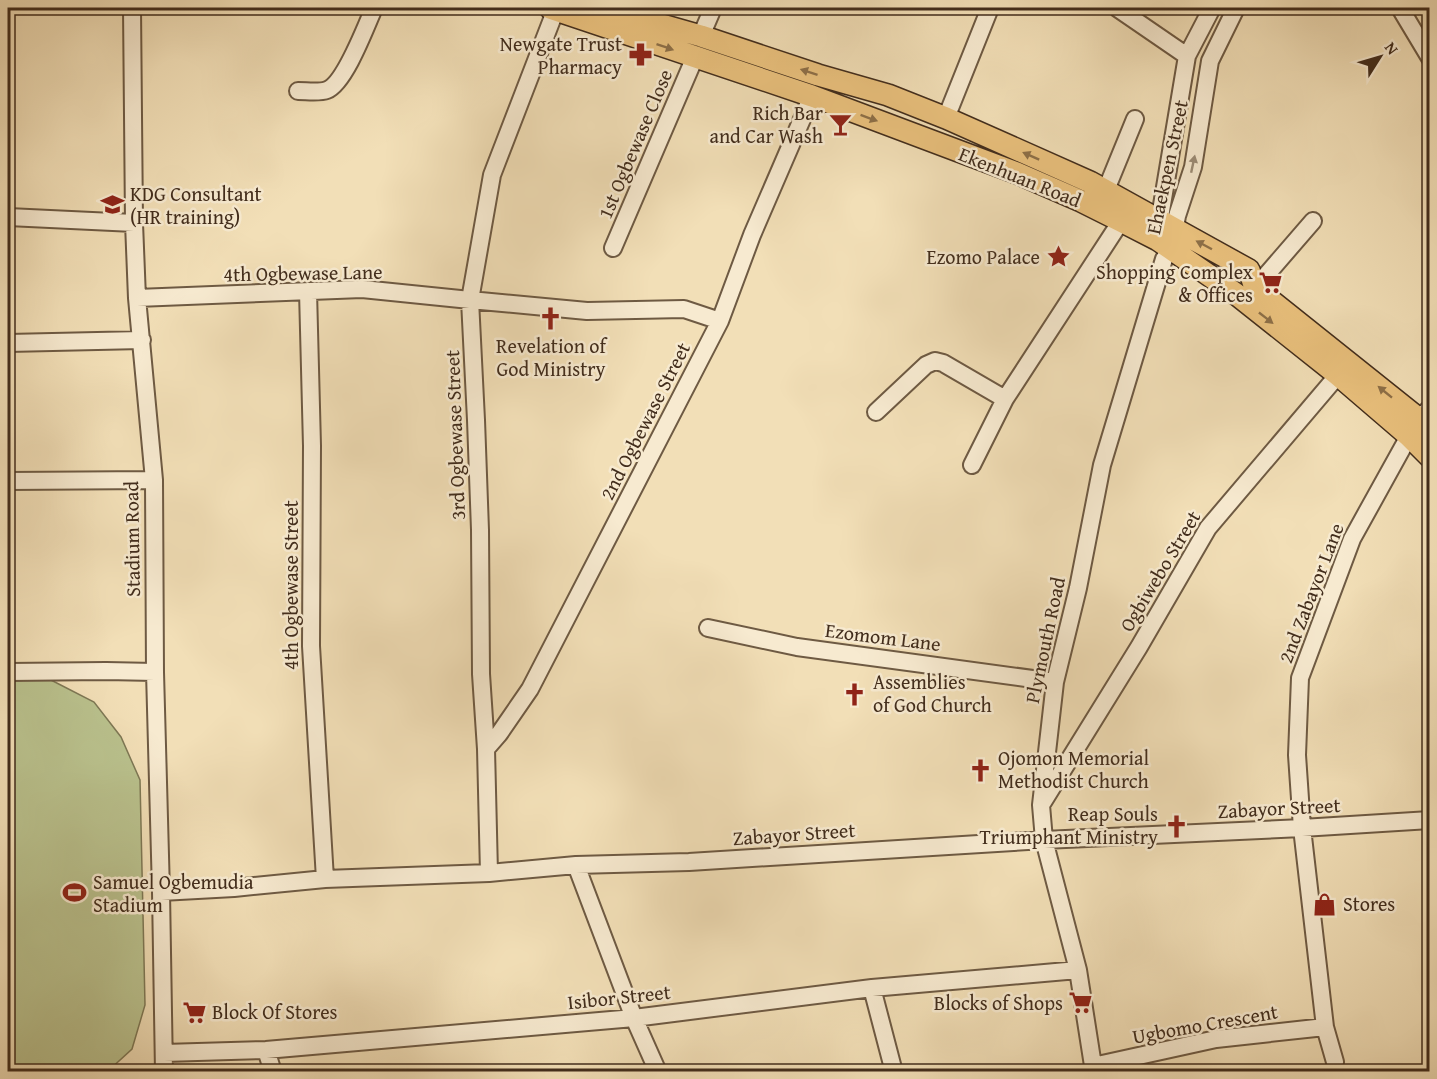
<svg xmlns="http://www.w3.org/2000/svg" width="1437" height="1079" font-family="'Gentium Book Plus',serif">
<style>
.green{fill:#bac28e;stroke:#7e7855;stroke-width:1.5}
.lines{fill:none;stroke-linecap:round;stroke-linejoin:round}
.minor-casing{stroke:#6e5a43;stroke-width:20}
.major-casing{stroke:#422d1c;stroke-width:24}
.minor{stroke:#f7ead0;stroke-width:16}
.major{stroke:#e9c07c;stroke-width:21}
.oneway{fill:#8d6f47}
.oneway2{fill:#9c8c76}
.labels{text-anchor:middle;stroke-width:5;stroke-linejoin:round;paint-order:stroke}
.poi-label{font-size:20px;fill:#422d1c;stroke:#f7ead0;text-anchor:end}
.street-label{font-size:20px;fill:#422d1c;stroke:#f7ead0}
</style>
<rect width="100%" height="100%" fill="#f2dfb7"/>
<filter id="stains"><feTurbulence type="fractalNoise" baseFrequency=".00333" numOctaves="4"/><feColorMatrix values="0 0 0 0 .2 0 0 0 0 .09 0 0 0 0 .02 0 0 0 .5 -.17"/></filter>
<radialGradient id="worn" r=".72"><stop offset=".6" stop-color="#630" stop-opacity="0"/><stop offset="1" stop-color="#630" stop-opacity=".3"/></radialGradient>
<path class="green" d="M 49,679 L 94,702 L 121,737 L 140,780 L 145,1005 L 132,1049 L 108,1071 L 8,1071 L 8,681 Z"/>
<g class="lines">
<defs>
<path id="minor" d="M 132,8 L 134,223 L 137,298 L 154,480 L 155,672 L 161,892 L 164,1072
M 1117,8 L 1187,56
M 1400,8 L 1430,58
M 701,36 L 713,8
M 298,91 C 307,91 319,93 327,90 C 345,83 366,26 374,8
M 946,118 L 990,8
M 1106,190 L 1135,119
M 8,217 L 134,223
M 1159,232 L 1161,211 L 1187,56 L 1212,8
M 613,248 L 695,57
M 1255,288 L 1313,221
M 308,291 L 312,446 L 311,646 L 325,879
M 137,298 L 362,289 L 470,300 L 587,311 L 684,309 L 720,321
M 8,343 L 142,340
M 876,412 L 926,365 L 935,361 L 943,363 L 1005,399
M 1419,419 L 1430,408
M 972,465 L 1005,399 L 1121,221
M 8,481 L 154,480
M 708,628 L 797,647 L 1055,682
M 8,672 L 106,671 L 155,672
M 486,749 L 499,734 L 530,689 L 720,321 L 752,235 L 812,96
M 1043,802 L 1139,647 L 1208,528 L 1338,375
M 576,865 L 634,1018 L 658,1072
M 489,873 L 486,749 L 481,674 L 480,530 L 476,420 L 470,300 L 492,175 L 556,9
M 161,892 L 234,888 L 325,879 L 489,873 L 576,865 L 689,862 L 1044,840 L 1302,828 L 1430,820
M 872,988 L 894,1072
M 266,1050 L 273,1072
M 164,1053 L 266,1050 L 634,1018 L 872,988 L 1078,970
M 1335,1062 L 1325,1027 L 1302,828 L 1297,755 L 1300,678 L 1352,539 L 1409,436
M 1093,1066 L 1216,1039 L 1325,1027
M 1094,1072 L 1078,970 L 1044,840 L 1041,805 L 1055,682 L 1078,588 L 1102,465 L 1164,259 L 1171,249 L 1177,216 L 1193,167 L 1210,61 L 1236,8"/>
<path id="major" d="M 550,8 L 812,96 L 1017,173 L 1081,201 L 1121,221 L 1158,240 L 1236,294 L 1338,375 L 1409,436 L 1430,457
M 610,8 L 641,19 L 701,36 L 818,75 L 888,95 L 946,118 L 1090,182 L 1249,270 L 1255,288 L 1419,419 L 1430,430"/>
</defs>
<use href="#minor" class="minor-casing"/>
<use href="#major" class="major-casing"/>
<use href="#minor" class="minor"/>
<use href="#major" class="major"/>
</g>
<defs><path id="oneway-solid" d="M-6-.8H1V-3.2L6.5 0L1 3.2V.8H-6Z" transform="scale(1.5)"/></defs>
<g class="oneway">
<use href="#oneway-solid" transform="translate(665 47) rotate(19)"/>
<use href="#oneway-solid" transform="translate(809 72) rotate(-162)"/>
<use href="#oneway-solid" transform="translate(869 118) rotate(20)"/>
<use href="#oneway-solid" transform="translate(1031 156) rotate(-156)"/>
<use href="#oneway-solid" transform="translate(1204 245) rotate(-152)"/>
<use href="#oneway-solid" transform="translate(1266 318) rotate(38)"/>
<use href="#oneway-solid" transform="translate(1385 392) rotate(-141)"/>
</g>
<use class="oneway2" href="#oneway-solid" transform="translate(1193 164) rotate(-78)"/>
<defs>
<symbol id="pharmacy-bare" viewBox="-9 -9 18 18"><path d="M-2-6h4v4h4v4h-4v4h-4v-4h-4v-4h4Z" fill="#8f2418" stroke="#f7ead0" stroke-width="2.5" paint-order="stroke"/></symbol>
<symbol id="bar-bare" viewBox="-9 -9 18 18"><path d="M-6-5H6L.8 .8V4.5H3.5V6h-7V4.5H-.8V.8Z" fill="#8f2418" stroke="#f7ead0" stroke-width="2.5" paint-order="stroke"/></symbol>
<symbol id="university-bare" viewBox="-9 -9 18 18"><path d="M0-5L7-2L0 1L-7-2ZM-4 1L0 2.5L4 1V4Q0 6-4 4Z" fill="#8f2418" stroke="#f7ead0" stroke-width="2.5" paint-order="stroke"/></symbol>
<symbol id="sight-bare" viewBox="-9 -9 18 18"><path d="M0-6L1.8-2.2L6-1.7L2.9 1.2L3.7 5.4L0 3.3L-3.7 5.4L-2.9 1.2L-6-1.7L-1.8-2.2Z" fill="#8f2418" stroke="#f7ead0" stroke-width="2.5" paint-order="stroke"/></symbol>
<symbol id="supermarket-bare" viewBox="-9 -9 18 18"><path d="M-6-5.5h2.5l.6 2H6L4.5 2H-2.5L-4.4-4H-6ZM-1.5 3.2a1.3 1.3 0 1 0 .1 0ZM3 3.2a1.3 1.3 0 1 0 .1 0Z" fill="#8f2418" stroke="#f7ead0" stroke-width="2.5" paint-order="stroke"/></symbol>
<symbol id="church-bare" viewBox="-9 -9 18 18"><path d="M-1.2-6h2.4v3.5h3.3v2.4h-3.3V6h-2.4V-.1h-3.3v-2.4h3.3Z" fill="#8f2418" stroke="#f7ead0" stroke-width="2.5" paint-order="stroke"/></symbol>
<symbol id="stadium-bare" viewBox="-9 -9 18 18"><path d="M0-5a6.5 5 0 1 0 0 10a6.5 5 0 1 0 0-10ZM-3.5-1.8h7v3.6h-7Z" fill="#8f2418" stroke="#f7ead0" stroke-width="2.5" paint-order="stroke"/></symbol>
<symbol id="shop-bare" viewBox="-9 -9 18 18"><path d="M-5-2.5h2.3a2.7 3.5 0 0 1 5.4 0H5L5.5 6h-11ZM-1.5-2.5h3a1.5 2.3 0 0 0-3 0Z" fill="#8f2418" stroke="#f7ead0" stroke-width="2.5" paint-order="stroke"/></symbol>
</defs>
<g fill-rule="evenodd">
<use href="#pharmacy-bare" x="624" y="38" width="33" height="33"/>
<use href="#bar-bare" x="824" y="108" width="33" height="33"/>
<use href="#university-bare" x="96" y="188" width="33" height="33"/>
<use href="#sight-bare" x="1042" y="240" width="33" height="33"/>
<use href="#supermarket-bare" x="1254" y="266" width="33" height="33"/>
<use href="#church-bare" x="534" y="302" width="33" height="33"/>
<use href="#church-bare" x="838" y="678" width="33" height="33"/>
<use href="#church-bare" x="964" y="754" width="33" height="33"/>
<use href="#church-bare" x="1160" y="810" width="33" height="33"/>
<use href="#stadium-bare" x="58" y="876" width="33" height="33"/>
<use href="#shop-bare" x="1308" y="888" width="33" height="33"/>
<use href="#supermarket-bare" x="1064" y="986" width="33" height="33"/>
<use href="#supermarket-bare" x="178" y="996" width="33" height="33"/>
</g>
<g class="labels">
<g class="poi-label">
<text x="622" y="51">Newgate Trust<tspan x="622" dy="23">Pharmacy</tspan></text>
<text x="823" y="120">Rich Bar<tspan x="823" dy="23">and Car Wash</tspan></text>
<text x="130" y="201" text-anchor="start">KDG Consultant<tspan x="130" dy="23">(HR training)</tspan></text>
<text x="1040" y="264">Ezomo Palace</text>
<text x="1253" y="279">Shopping Complex<tspan x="1253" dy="23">&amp; Offices</tspan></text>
<text x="551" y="353" text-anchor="middle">Revelation of<tspan x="551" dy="23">God Ministry</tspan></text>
<text x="873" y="689" text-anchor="start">Assemblies<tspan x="873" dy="23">of God Church</tspan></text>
<text x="998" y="765" text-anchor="start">Ojomon Memorial<tspan x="998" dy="23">Methodist Church</tspan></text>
<text x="1158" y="821">Reap Souls<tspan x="1158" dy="23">Triumphant Ministry</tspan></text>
<text x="93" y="889" text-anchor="start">Samuel Ogbemudia<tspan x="93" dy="23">Stadium</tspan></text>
<text x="1343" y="911" text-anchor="start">Stores</text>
<text x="1063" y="1010">Blocks of Shops</text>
<text x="212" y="1019" text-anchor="start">Block Of Stores</text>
</g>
<g class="street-label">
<text transform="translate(635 144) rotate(-67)" y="7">1st Ogbewase Close</text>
<text transform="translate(1167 167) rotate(-78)" y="7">Ehaekpen Street</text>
<text transform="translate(1020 177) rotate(22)" y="7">Ekenhuan Road</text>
<text transform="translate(303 273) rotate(-1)" y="7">4th Ogbewase Lane</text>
<text transform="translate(645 421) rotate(-63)" y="7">2nd Ogbewase Street</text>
<text transform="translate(455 435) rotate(-92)" y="7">3rd Ogbewase Street</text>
<text transform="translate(132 539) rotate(-91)" y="7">Stadium Road</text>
<text transform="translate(1160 571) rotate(-59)" y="7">Ogbiwebo Street</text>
<text transform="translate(291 585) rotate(-90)" y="7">4th Ogbewase Street</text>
<text transform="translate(1311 593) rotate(-69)" y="7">2nd Zabayor Lane</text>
<text transform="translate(883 637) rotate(7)" y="7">Ezomom Lane</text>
<text transform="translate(1045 640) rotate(-78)" y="7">Plymouth Road</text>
<text transform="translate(1279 808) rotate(-3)" y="7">Zabayor Street</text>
<text transform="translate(794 834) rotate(-4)" y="7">Zabayor Street</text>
<text transform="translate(619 997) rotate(-6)" y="7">Isibor Street</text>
<text transform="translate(1205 1024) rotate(-10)" y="7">Ugbomo Crescent</text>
</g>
</g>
<rect width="1437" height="1079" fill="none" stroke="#f2dfb7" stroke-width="30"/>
<rect x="9" y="9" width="1419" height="1061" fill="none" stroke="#422d1c" stroke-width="3"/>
<rect x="15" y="15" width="1407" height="1049" fill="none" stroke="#422d1c" stroke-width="1.5"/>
<g transform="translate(1380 57) rotate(53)" stroke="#f7ead0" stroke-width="4.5" paint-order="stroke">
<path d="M0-4.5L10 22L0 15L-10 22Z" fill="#422d1c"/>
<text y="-9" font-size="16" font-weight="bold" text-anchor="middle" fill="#422d1c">N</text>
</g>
<rect width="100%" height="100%" filter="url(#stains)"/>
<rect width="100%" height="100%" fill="url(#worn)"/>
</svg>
